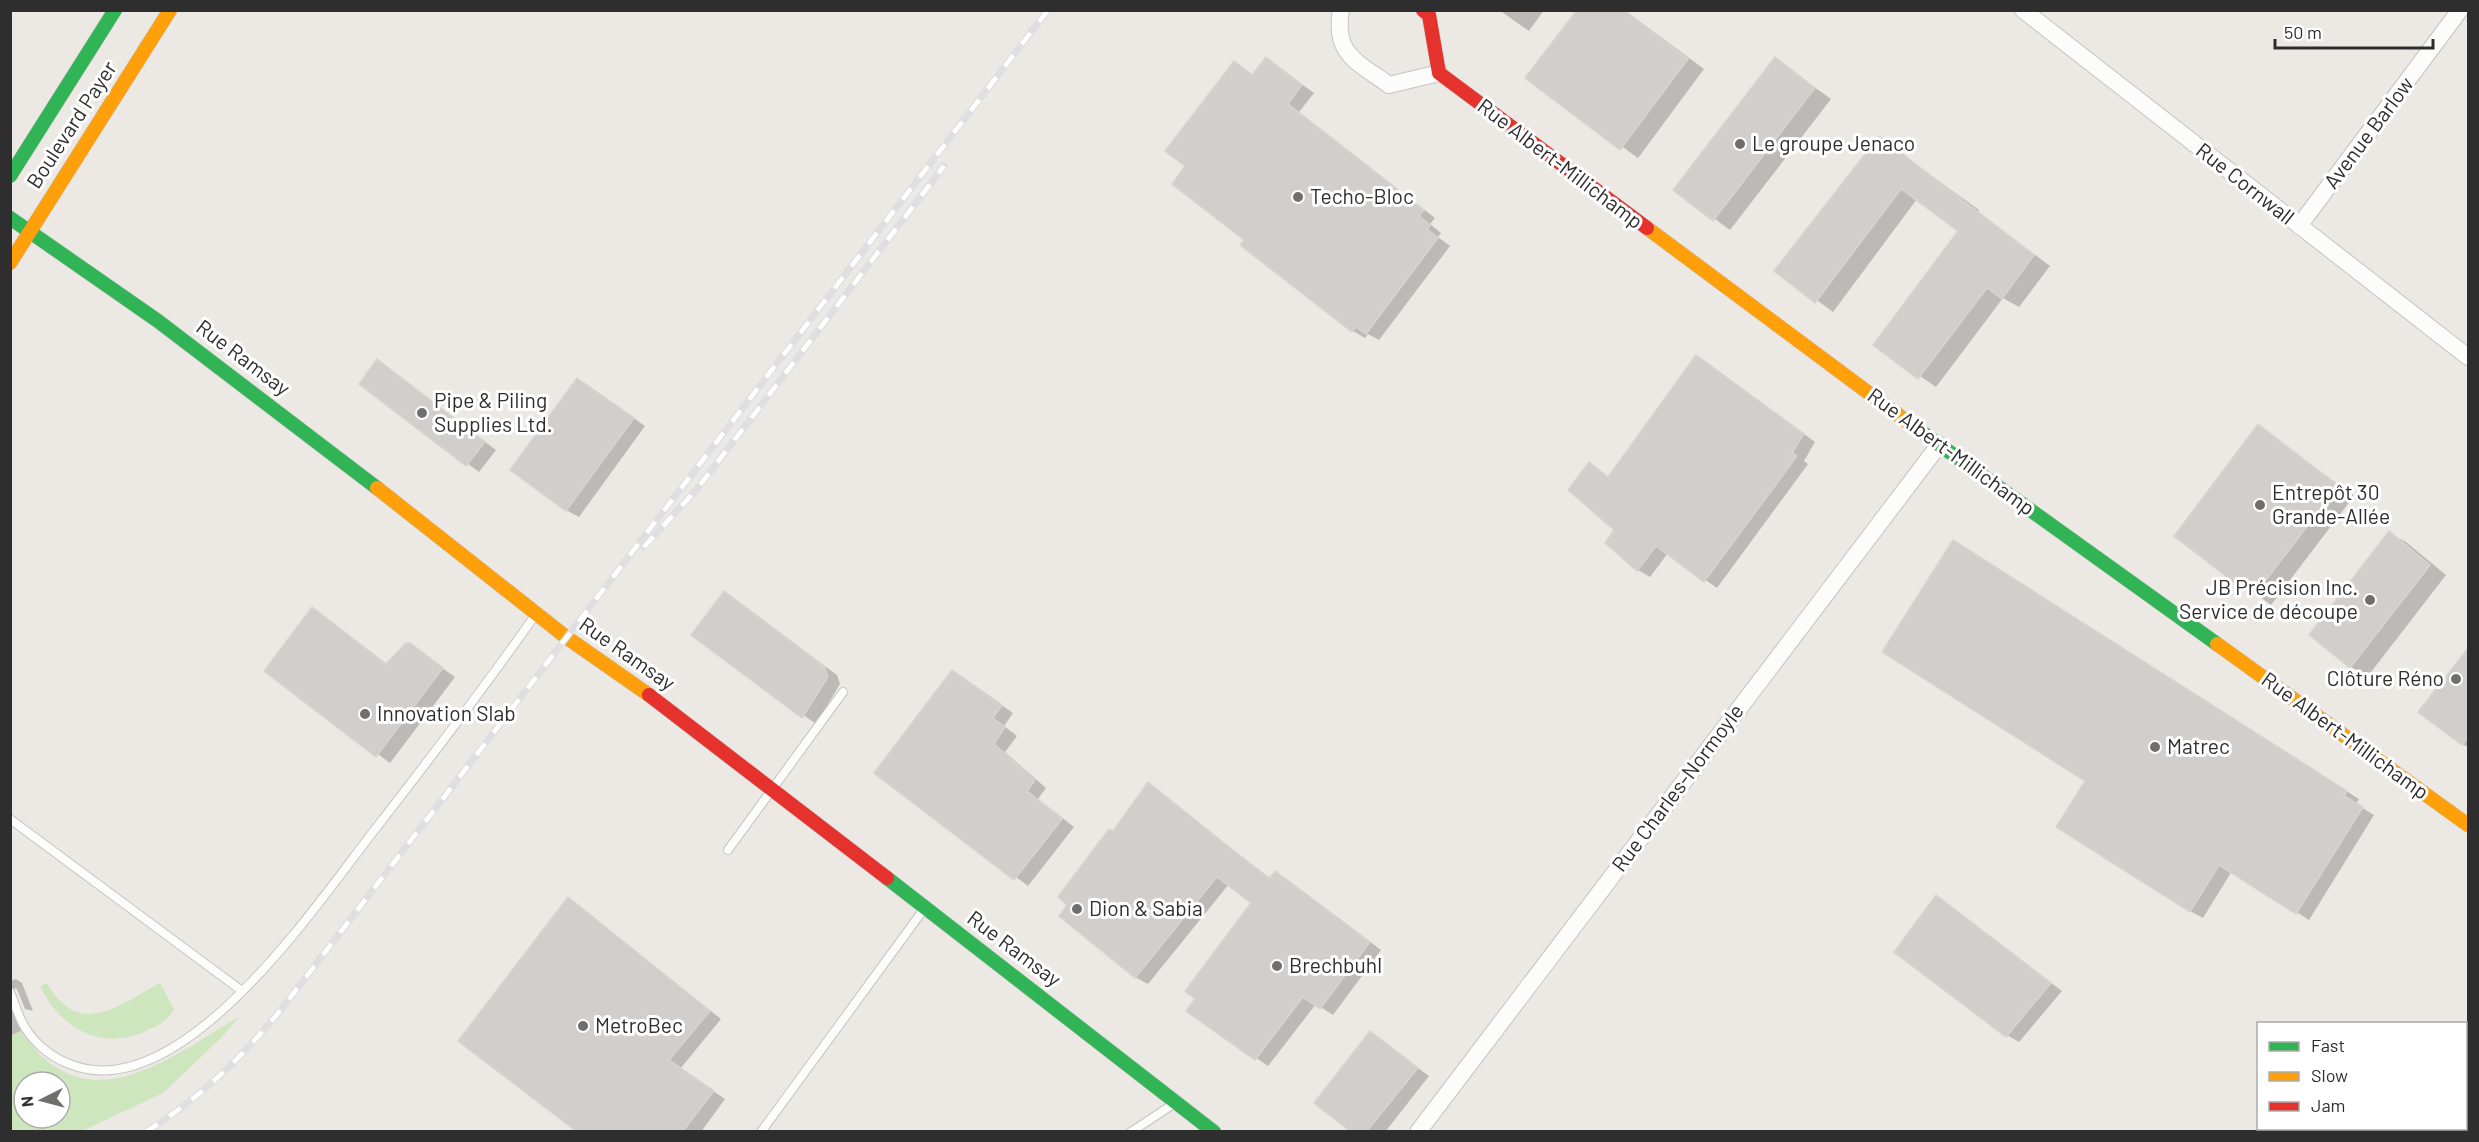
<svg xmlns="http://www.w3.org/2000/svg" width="2479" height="1142" font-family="Barlow,sans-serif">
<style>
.grass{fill:#cee6be;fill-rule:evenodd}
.shadow{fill:#0003}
.building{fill:#d1cecb;stroke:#d7d4d0;stroke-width:1.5}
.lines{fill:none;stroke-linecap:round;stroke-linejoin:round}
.lane-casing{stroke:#c5c4c5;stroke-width:10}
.street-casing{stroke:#c5c4c5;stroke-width:18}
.fast-casing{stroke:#c5c4c5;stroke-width:15}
.slow-casing{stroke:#c5c4c5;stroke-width:15}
.jam-casing{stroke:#c5c4c5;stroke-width:15}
.lane{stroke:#fcfcfb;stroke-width:8}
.street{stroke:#fcfcfb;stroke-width:16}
.fast{stroke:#30b455;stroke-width:14}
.slow{stroke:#ff9f0a;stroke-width:14}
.jam{stroke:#e5322d;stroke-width:14}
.rail-casing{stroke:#dfdfe1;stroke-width:7}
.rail{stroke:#fff;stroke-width:4.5;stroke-dasharray:14;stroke-linecap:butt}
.poi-dot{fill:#706f6e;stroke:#fff;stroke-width:2}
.labels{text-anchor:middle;stroke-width:6;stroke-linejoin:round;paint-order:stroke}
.street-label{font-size:21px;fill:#2e2e2e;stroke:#fff}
.poi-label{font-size:21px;fill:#2e2e2e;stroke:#fff;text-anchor:start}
</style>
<rect width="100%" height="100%" fill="#ece8e4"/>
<path class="grass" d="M 47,983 C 79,1039 117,1006 160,983 L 174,1009 C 168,1022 158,1025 146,1031 C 101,1052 60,1028 40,986 Z
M 239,1017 L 223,1036 L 163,1093 L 82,1131 L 11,1131 L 11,1036 L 21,1031 C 85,1127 167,1059 239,1017 ZM 24,1082 L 60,1082 L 60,1118 L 24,1118 Z"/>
<path class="shadow" d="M 1499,10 L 1544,10 L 1529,31 Z
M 1579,10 L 1624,10 L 1704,69 L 1638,158 L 1527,78 Z
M 1266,59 L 1314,93 L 1299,112 L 1435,218 L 1430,224 L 1441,233 L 1438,237 L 1450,246 L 1379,340 L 1368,334 L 1365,338 L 1353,331 L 1246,239 L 1187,166 L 1235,63 L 1253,75 Z
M 1775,59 L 1831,99 L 1730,230 L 1675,190 Z
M 1879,138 L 1979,210 L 1978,212 L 2050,266 L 2019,307 L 2003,298 L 1936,387 L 1875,345 L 1960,231 L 1917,199 L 1833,312 L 1776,270 Z
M 378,361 L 496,450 L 479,472 L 361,384 Z
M 1709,365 L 1815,442 L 1804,461 L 1808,464 L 1717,588 L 1668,553 L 1650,577 L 1638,570 L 1616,530 L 1589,464 L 1610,478 Z
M 589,387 L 645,426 L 579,517 L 566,510 Z
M 2258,426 L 2354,496 L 2271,605 L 2176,535 Z
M 2389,533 L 2406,542 L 2446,575 L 2368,676 L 2351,667 L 2311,635 Z
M 1965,549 L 2359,799 L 2356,804 L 2374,815 L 2309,920 L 2232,871 L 2203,918 L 2190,911 L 2087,780 Z
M 725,593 L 837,675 L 840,684 L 816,724 L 693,635 Z
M 313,609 L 388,665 L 410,645 L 455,677 L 390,763 L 266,671 Z
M 2468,649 L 2468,747 L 2462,744 Z
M 965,680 L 1013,713 L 1004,726 L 1017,736 L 1005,752 L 1046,788 L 1038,799 L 1074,827 L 1028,886 L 876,772 Z
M 1148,784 L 1271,879 L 1275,873 L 1288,880 L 1381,950 L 1333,1015 L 1316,1004 L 1268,1066 L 1188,1011 L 1253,902 L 1229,884 L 1148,984 L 1135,977 L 1113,833 Z
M 1936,897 L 2062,991 L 2019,1042 L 2007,1035 Z
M 569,898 L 721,1019 L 680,1069 L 725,1099 L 701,1132 L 578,1132 L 460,1040 Z
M 16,979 L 22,983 L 33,1011 L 25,1009 L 17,989 L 15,988 L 10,996 L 10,981 Z
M 10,1001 L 21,1031 L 10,1036 Z
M 1370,1033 L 1429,1076 L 1385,1132 L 1352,1132 L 1316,1103 Z"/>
<path class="building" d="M 1577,10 L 1622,10 L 1688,59 L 1620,150 L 1525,78 Z
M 1266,57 L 1302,85 L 1288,104 L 1424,210 L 1419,216 L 1430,225 L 1427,229 L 1438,238 L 1366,334 L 1356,327 L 1352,332 L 1240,245 L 1244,240 L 1172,184 L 1185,166 L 1165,151 L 1234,61 L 1252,75 Z
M 1775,57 L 1815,88 L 1713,221 L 1673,190 Z
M 1879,136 L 2034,255 L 2002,299 L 1987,288 L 1918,379 L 1873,345 L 1958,231 L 1901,189 L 1815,303 L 1774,271 Z
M 1696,355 L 1804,434 L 1792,453 L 1797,456 L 1704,582 L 1656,546 L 1637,571 L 1605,543 L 1614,530 L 1568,490 L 1589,462 L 1608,477 Z
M 377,359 L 485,442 L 466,466 L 359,384 Z
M 577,378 L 634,418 L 566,511 L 510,470 Z
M 2258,424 L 2338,486 L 2253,597 L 2174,536 Z
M 2389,531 L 2430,565 L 2350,668 L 2309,635 Z
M 1953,540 L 2347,791 L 2344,796 L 2363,807 L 2296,914 L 2219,865 L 2190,912 L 2056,827 L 2085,781 L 1882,652 Z
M 724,591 L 824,666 L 828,677 L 802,718 L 691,635 Z
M 312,607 L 386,664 L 406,643 L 410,643 L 443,668 L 376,757 L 264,671 Z
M 2469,647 L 2469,736 L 2462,745 L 2418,712 Z
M 952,670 L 1002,705 L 993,718 L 1005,727 L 994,744 L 1035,780 L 1027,791 L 1062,819 L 1014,880 L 874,773 Z
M 1148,782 L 1269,879 L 1275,871 L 1370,942 L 1320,1009 L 1303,997 L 1255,1060 L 1186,1011 L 1195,999 L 1185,991 L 1251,903 L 1217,877 L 1135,978 L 1059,916 L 1067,905 L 1058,897 L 1109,829 L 1113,831 Z
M 1936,895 L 2051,983 L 2006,1037 L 1894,952 Z
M 568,897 L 710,1011 L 669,1060 L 714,1091 L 683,1131 L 576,1131 L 458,1041 Z
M 1370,1031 L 1418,1068 L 1367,1131 L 1350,1131 L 1314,1103 Z"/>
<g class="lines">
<defs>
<path id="lane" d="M 10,819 L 242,991
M 728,850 L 843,692
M 10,992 C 15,1004 19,1019 26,1029 C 36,1045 54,1059 72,1065 C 182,1106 316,905 373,832 C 429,760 484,688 536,614
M 761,1132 L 924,909
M 1131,1132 L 1175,1103"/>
<path id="street" d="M 1341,10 C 1333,55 1358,62 1389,85 L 1439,73
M 2023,10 L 2468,357
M 2299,226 L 2460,10
M 1418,1132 L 1939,445"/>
<path id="fast" d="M 10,176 L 115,10
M 10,218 L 158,321 L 377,488
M 1909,423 L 2217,644
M 887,878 L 1214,1132"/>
<path id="slow" d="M 1647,228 L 1909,423
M 10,263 L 170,10
M 377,488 L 566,637 L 649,695
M 2217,644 L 2468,825"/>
<path id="jam" d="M 1423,10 L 1429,15 L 1439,73 L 1647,228
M 649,695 L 887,878"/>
</defs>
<use href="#lane" class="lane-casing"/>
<use href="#street" class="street-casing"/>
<use href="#fast" class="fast-casing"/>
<use href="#slow" class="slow-casing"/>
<use href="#jam" class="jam-casing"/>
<use href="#lane" class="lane"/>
<use href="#street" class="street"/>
<use href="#fast" class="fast"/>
<use href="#slow" class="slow"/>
<use href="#jam" class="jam"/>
<defs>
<path id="rail" d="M 644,547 L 697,489 L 944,166
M 146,1132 C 202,1096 241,1059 283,1007 L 1048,10"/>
</defs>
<use href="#rail" class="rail-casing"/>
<use href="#rail" class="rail"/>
</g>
<g class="poi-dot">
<circle cx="1740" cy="144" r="6"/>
<circle cx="1298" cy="197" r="6"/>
<circle cx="422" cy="413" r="6"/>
<circle cx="2260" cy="505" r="6"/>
<circle cx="2370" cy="600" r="6"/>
<circle cx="2456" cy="679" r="6"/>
<circle cx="365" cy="714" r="6"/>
<circle cx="2155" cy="747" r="6"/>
<circle cx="1077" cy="909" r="6"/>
<circle cx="1277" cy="966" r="6"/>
<circle cx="583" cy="1026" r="6"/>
</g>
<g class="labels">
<g class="street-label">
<text transform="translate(72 125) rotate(-57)" y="7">Boulevard Payer</text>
<text transform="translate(2369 133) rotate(-53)" y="7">Avenue Barlow</text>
<text transform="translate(1560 164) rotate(37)" y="7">Rue Albert-Millichamp</text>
<text transform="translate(2245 184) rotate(38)" y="7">Rue Cornwall</text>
<text transform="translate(243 358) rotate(37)" y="7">Rue Ramsay</text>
<text transform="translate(1951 452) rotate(36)" y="7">Rue Albert-Millichamp</text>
<text transform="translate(627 654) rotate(35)" y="7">Rue Ramsay</text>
<text transform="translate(2345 736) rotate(36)" y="7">Rue Albert-Millichamp</text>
<text transform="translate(1678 788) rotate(-53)" y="7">Rue Charles-Normoyle</text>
<text transform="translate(1014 949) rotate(37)" y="7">Rue Ramsay</text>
</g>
<g class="poi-label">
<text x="1752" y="151">Le groupe Jenaco</text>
<text x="1310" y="204">Techo-Bloc</text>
<text x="434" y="408">Pipe &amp; Piling<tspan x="434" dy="24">Supplies Ltd.</tspan></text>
<text x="2272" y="500">Entrepôt 30<tspan x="2272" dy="24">Grande-Allée</tspan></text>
<text x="2358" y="595" text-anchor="end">JB Précision Inc.<tspan x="2358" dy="24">Service de découpe</tspan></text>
<text x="2444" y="686" text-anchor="end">Clôture Réno</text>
<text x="377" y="721">Innovation Slab</text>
<text x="2167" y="754">Matrec</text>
<text x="1089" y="916">Dion &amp; Sabia</text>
<text x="1289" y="973">Brechbuhl</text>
<text x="595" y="1033">MetroBec</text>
</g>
</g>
<rect width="2479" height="1142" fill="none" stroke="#2e2e2e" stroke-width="24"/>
<rect x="2257" y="1022" width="210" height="108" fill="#ffffff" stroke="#ababab" stroke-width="1.5"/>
<rect x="2269" y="1042" width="30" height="9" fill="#30b455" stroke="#ababab" stroke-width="1.5"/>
<text x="2311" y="1052" font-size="18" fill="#2e2e2e">Fast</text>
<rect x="2269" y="1072" width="30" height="9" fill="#ff9f0a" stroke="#ababab" stroke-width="1.5"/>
<text x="2311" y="1082" font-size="18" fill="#2e2e2e">Slow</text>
<rect x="2269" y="1102" width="30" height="9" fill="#e5322d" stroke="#ababab" stroke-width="1.5"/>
<text x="2311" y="1112" font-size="18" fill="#2e2e2e">Jam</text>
<g transform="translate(42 1100) rotate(264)"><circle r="28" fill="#ffffff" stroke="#ababab" stroke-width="1.5"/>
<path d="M0-4.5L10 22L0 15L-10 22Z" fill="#706f6e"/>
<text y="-9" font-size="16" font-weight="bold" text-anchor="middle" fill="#2e2e2e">N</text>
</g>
<path d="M2275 39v9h158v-9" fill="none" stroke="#2e2e2e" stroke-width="3"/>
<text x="2284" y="39" font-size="18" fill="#2e2e2e" stroke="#ffffff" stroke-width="4.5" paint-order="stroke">50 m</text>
</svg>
